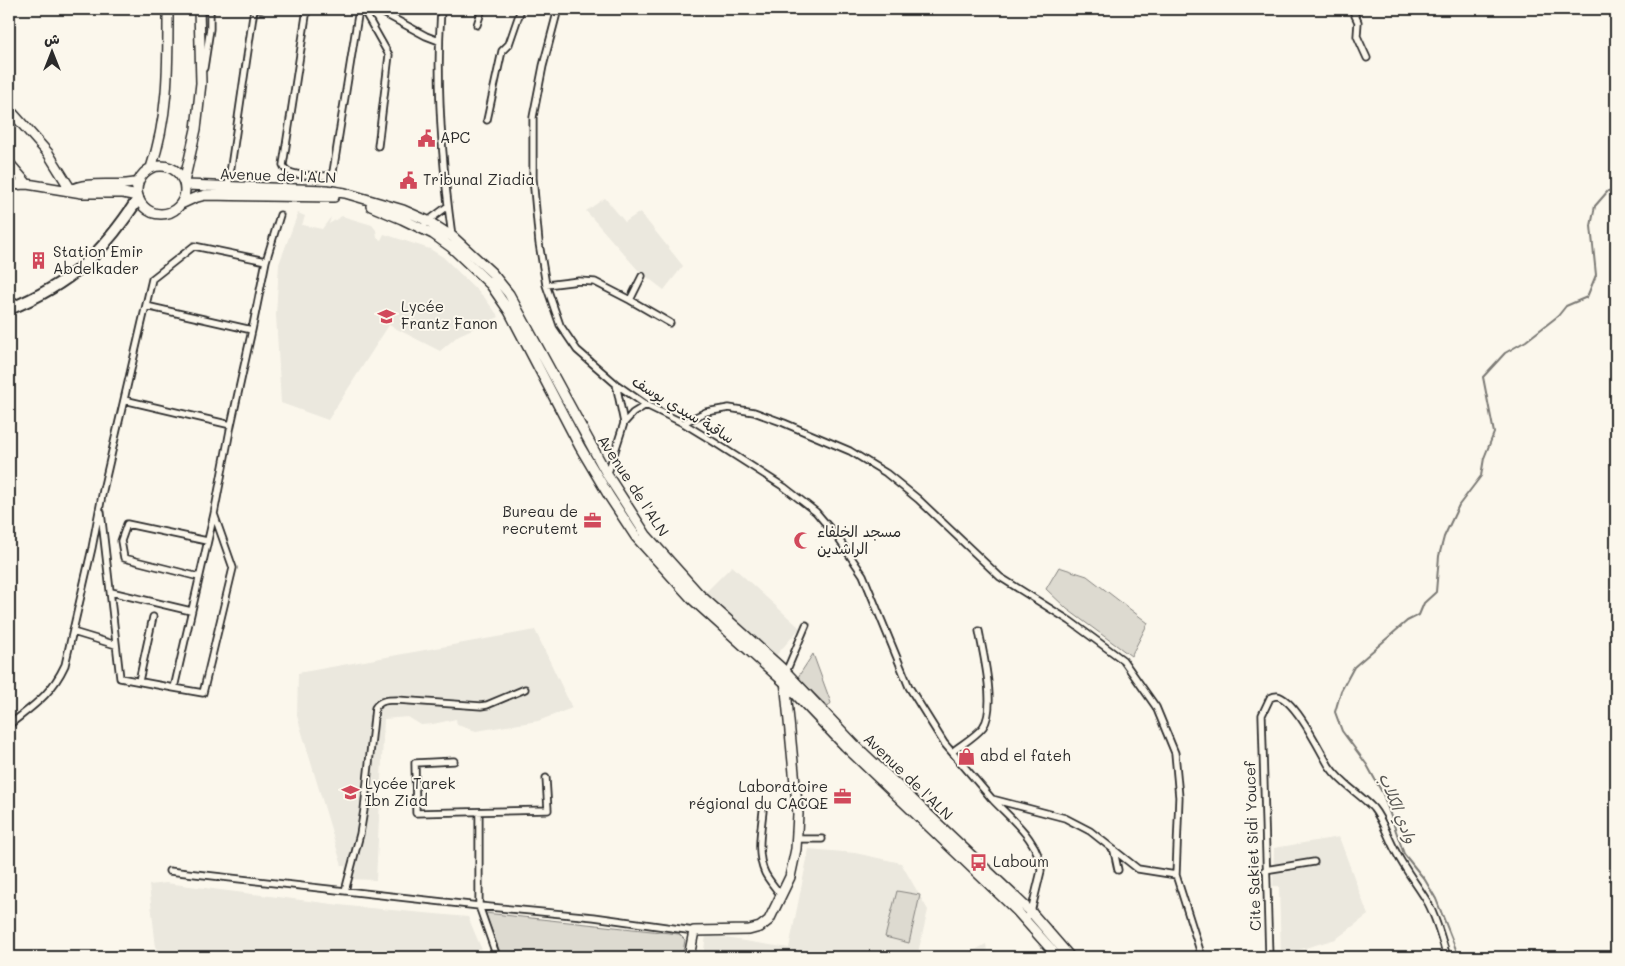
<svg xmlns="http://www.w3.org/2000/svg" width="1625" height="966" font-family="Mali,'Playpen Sans Arabic',sans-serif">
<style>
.built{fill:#ebe8de}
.green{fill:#dddad0;stroke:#84827e}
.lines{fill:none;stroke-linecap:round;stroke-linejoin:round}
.stream{stroke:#7b7a75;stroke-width:2}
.street-casing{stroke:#2b2b2b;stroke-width:9}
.secondary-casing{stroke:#2b2b2b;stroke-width:12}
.primary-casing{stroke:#2b2b2b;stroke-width:12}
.highway-casing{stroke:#2b2b2b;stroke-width:14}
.street{stroke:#fbf7ec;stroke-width:5.5}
.secondary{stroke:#fbf7ec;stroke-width:9}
.primary{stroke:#fbf7ec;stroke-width:9}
.highway{stroke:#fbf7ec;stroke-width:10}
.labels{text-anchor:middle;stroke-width:4;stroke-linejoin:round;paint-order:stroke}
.poi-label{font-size:15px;fill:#2b2b2b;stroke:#fbf7ec;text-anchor:start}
.street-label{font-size:15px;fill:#2b2b2b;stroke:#fbf7ec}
.water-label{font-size:16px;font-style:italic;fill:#5a5956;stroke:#fbf7ec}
</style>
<rect width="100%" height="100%" fill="#fbf7ec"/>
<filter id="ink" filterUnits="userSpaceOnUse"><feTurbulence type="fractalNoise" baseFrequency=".02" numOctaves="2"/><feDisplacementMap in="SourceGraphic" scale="10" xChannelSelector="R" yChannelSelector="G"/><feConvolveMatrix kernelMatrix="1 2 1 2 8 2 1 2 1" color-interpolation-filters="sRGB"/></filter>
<g filter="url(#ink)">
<path class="built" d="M 605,198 L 625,222 L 640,212 L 683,266 L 664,290 L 638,270 L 586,211 Z
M 298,213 L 305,216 L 302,225 L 322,229 L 331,217 L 329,224 L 342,216 L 372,225 L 376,230 L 377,238 L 381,240 L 384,234 L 430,249 L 443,257 L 484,297 L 499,317 L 459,335 L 440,351 L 389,325 L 328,420 L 281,403 L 276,315 L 279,264 Z
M 732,566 L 800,628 L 773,659 L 703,595 Z
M 535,630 L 572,708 L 538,721 L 476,731 L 457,725 L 456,719 L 433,724 L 421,725 L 408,717 L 384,719 L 376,880 L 347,879 L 345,866 L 342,866 L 297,716 L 298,673 Z
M 1339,837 L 1368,915 L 1336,939 L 1281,955 L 1279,886 L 1273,886 L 1274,848 Z
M 809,849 L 855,853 L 901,863 L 928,910 L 917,957 L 703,957 L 706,935 L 789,948 Z
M 166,883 L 348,906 L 468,917 L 485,957 L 157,957 L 149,885 Z
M 986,944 L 988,957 L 962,957 Z"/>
<path class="green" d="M 1059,567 L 1087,576 L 1148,623 L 1131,656 L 1067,609 L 1046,589 Z
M 813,654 L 831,703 L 828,707 L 798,677 Z
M 897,891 L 920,895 L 909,943 L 885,937 Z
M 485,913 L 679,934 L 685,940 L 682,957 L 502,957 Z"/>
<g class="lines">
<path class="stream" d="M 1459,957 L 1436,899 L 1425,880 L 1404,854 L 1383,794 L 1367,765 L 1342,731 L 1335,712 L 1341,691 L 1354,667 L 1407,621 L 1419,615 L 1424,603 L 1436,592 L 1439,556 L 1444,537 L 1459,505 L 1481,476 L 1484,458 L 1494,433 L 1483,377 L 1505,353 L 1526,341 L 1558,316 L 1566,306 L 1587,297 L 1596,275 L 1591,226 L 1595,206 L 1608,191 L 1616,189"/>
<defs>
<path id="street" d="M 253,9 L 261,9
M 307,9 L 283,165 C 287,178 316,175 328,176 L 333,172 L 359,9
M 363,9 L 389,55 L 378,146
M 376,9 L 426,36 L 439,41
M 441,9 C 436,82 442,163 452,236 L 451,238
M 558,9 L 543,66 L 533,117 L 533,178 L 539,243 L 546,285 L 560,325 L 577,350 L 616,384 L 646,405 L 683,423 L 706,437 L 784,487 L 816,512 L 838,538 L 863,575 L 909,687 L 944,743 L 992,799 L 1065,818 L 1090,831 L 1138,869 L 1176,875
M 1352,9 L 1358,22 L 1357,36 L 1367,58
M 477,25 L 482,9
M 204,68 L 210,29 L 210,9
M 487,120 L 502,51 L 509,44 L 521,9
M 228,187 L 254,9
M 422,228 L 428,221 L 448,206
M 546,285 L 579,281 L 595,282 L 630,300 L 670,323
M 630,300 L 642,276
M 146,306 L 252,330 L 266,261
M 616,384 L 624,423
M 124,400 L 231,425 L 252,330
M 683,423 L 706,412 L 729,408 L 754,412 L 784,423 L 850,451 L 886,473 L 918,499 L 1000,577 L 1070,621 L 1123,660 L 1156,707 L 1175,753 L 1179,797 L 1176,875 L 1202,957
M 607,476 L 624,423 L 633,413 L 646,405
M 101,512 L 120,678 L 174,688 L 214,514 L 231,425
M 199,577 L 124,558 L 121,541 L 127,524 L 207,541
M 111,592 L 191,611
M 73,632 L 116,645
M 786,672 L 806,625
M 139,681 L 153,617
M 174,688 L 203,693 L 233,568 L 214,514
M 9,725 C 34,705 51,695 65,665 L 92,548 L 103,490 L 152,279 L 194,246 L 266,261 L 280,215
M 952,752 C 962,744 975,737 983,727 C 997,708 983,653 979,631
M 454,761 L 415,763 L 416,813 L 548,810 L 546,778
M 993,800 C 1012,820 1041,842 1041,871 L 1031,912 L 1025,920
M 763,811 C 761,831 756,854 765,873 C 769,881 776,888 781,896
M 479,812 L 479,906 L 497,957
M 797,839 L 822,839
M 1114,851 L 1118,870
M 1265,870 L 1314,862
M 169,871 L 479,906 L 594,917 L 694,931
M 345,891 L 360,834 L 364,810 L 375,708 C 380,700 388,700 397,700 L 481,706 L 487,705 L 525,689
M 1269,957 L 1262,715 L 1270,698 C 1272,697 1276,696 1277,696 C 1295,699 1320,751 1329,766 C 1342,785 1358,792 1373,808 C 1383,820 1388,838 1396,852 C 1405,870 1418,886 1428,903 C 1437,920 1442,939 1447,957"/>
<path id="secondary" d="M 9,109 L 48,153 L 71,190
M 9,163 L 27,184 L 82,193 L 123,193 L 138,196
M 9,185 L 27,184
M 71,190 C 88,180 118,188 138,182
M 689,957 L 694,931 L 749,930 L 760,927 L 769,920 L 790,877 L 796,849 L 798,814 L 785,680"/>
<path id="primary" d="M137 190a24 24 0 1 1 48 0a24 24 0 1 1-48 0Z
M 151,168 C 169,115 168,63 168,9
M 184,182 L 196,129 L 201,83 L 199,9
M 185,185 L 326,190 L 345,193 L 403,210 L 428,221 L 453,237 L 492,273 L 509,294 L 608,476 L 646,535 L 699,594 L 786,672 L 855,745 L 1031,912 L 1070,957
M 181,204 L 194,198 L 205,195 L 334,197
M 371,206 L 402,219 L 433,234 L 451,247 L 491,285 L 509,311 L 580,447 L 609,496 L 636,537 L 692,599 L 784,682 L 845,746 L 1017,911 L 1058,957"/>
<path id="highway" d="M 9,309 C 71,284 102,254 138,199"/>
</defs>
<use href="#street" class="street-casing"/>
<use href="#secondary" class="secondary-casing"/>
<use href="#primary" class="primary-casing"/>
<use href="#highway" class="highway-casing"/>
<use href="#street" class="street"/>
<use href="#secondary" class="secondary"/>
<use href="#primary" class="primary"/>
<use href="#highway" class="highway"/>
</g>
</g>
<defs>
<symbol id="civic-bare" viewBox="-9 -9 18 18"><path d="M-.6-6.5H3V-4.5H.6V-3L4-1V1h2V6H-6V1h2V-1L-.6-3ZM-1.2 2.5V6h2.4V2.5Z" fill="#d1495b" stroke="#fbf7ec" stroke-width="2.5" paint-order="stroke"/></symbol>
<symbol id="building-bare" viewBox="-9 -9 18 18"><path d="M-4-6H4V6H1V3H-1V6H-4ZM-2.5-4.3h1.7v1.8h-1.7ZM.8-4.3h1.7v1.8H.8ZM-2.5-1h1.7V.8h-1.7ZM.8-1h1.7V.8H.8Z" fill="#d1495b" stroke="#fbf7ec" stroke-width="2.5" paint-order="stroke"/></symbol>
<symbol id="school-bare" viewBox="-9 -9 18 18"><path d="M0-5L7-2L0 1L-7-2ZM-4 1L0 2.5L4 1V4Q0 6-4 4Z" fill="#d1495b" stroke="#fbf7ec" stroke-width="2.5" paint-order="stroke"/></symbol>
<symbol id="office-bare" viewBox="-9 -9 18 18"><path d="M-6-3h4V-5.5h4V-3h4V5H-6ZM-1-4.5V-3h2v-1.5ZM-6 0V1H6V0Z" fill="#d1495b" stroke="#fbf7ec" stroke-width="2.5" paint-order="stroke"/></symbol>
<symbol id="mosque-bare" viewBox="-9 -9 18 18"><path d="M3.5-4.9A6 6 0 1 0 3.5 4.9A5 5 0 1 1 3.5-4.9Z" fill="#d1495b" stroke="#fbf7ec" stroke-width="2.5" paint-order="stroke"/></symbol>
<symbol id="shop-bare" viewBox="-9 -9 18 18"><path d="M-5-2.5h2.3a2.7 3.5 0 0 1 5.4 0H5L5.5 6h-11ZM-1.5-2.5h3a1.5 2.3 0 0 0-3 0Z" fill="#d1495b" stroke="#fbf7ec" stroke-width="2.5" paint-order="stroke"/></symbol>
<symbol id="bus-bare" viewBox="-9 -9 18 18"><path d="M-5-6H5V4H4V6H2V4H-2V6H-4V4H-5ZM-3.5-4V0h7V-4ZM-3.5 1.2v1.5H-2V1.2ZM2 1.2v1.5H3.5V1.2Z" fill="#d1495b" stroke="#fbf7ec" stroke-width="2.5" paint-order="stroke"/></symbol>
</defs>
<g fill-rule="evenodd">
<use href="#civic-bare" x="414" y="126" width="25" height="25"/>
<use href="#civic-bare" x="396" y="168" width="25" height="25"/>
<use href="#building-bare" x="26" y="248" width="25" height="25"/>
<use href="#school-bare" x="374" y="304" width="25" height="25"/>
<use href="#office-bare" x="580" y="508" width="25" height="25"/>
<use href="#mosque-bare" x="790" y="528" width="25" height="25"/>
<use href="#shop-bare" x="954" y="744" width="25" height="25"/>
<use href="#school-bare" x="338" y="780" width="25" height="25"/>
<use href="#office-bare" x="830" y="784" width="25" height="25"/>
<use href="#bus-bare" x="966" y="850" width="25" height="25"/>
</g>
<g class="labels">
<g class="poi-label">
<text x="440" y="143">APC</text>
<text x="423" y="185">Tribunal Ziadia</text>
<text x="53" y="257">Station Emir<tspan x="53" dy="17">Abdelkader</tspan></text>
<text x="401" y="312">Lycée<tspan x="401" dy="17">Frantz Fanon</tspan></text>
<text x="578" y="517" text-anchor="end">Bureau de<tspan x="578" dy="17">recrutemt</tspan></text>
<text x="817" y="537">مسجد الخلفاء<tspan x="817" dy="17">الراشدين</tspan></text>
<text x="980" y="761">abd el fateh</text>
<text x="365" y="789">Lycée Tarek<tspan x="365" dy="17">Ibn Ziad</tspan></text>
<text x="828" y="792" text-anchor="end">Laboratoire<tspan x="828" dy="17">régional du CACQE</tspan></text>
<text x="993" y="867">Laboum</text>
</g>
<g class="street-label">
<text transform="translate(278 176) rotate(2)" y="5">Avenue de l'ALN</text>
<text transform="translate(683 410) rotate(31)" y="5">ساقية سيدي يوسف</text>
<text transform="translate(633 486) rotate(57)" y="5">Avenue de l'ALN</text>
<text transform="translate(908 777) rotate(44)" y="5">Avenue de l'ALN</text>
<text transform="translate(1253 846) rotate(-92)" y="5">Cite Sakiet Sidi Youcef</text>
</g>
<g class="water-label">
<text transform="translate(1398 808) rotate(68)" y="6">وادي الكلاب</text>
</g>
</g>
<rect width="1625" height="966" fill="none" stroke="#fbf7ec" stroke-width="30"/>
<rect x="15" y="15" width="1595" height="936" fill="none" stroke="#2b2b2b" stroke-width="2" filter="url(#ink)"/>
<g transform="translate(52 52)" stroke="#fbf7ec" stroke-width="4" paint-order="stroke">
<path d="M0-4L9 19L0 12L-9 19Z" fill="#2b2b2b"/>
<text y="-8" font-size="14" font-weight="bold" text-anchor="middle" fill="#2b2b2b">ش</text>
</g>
</svg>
